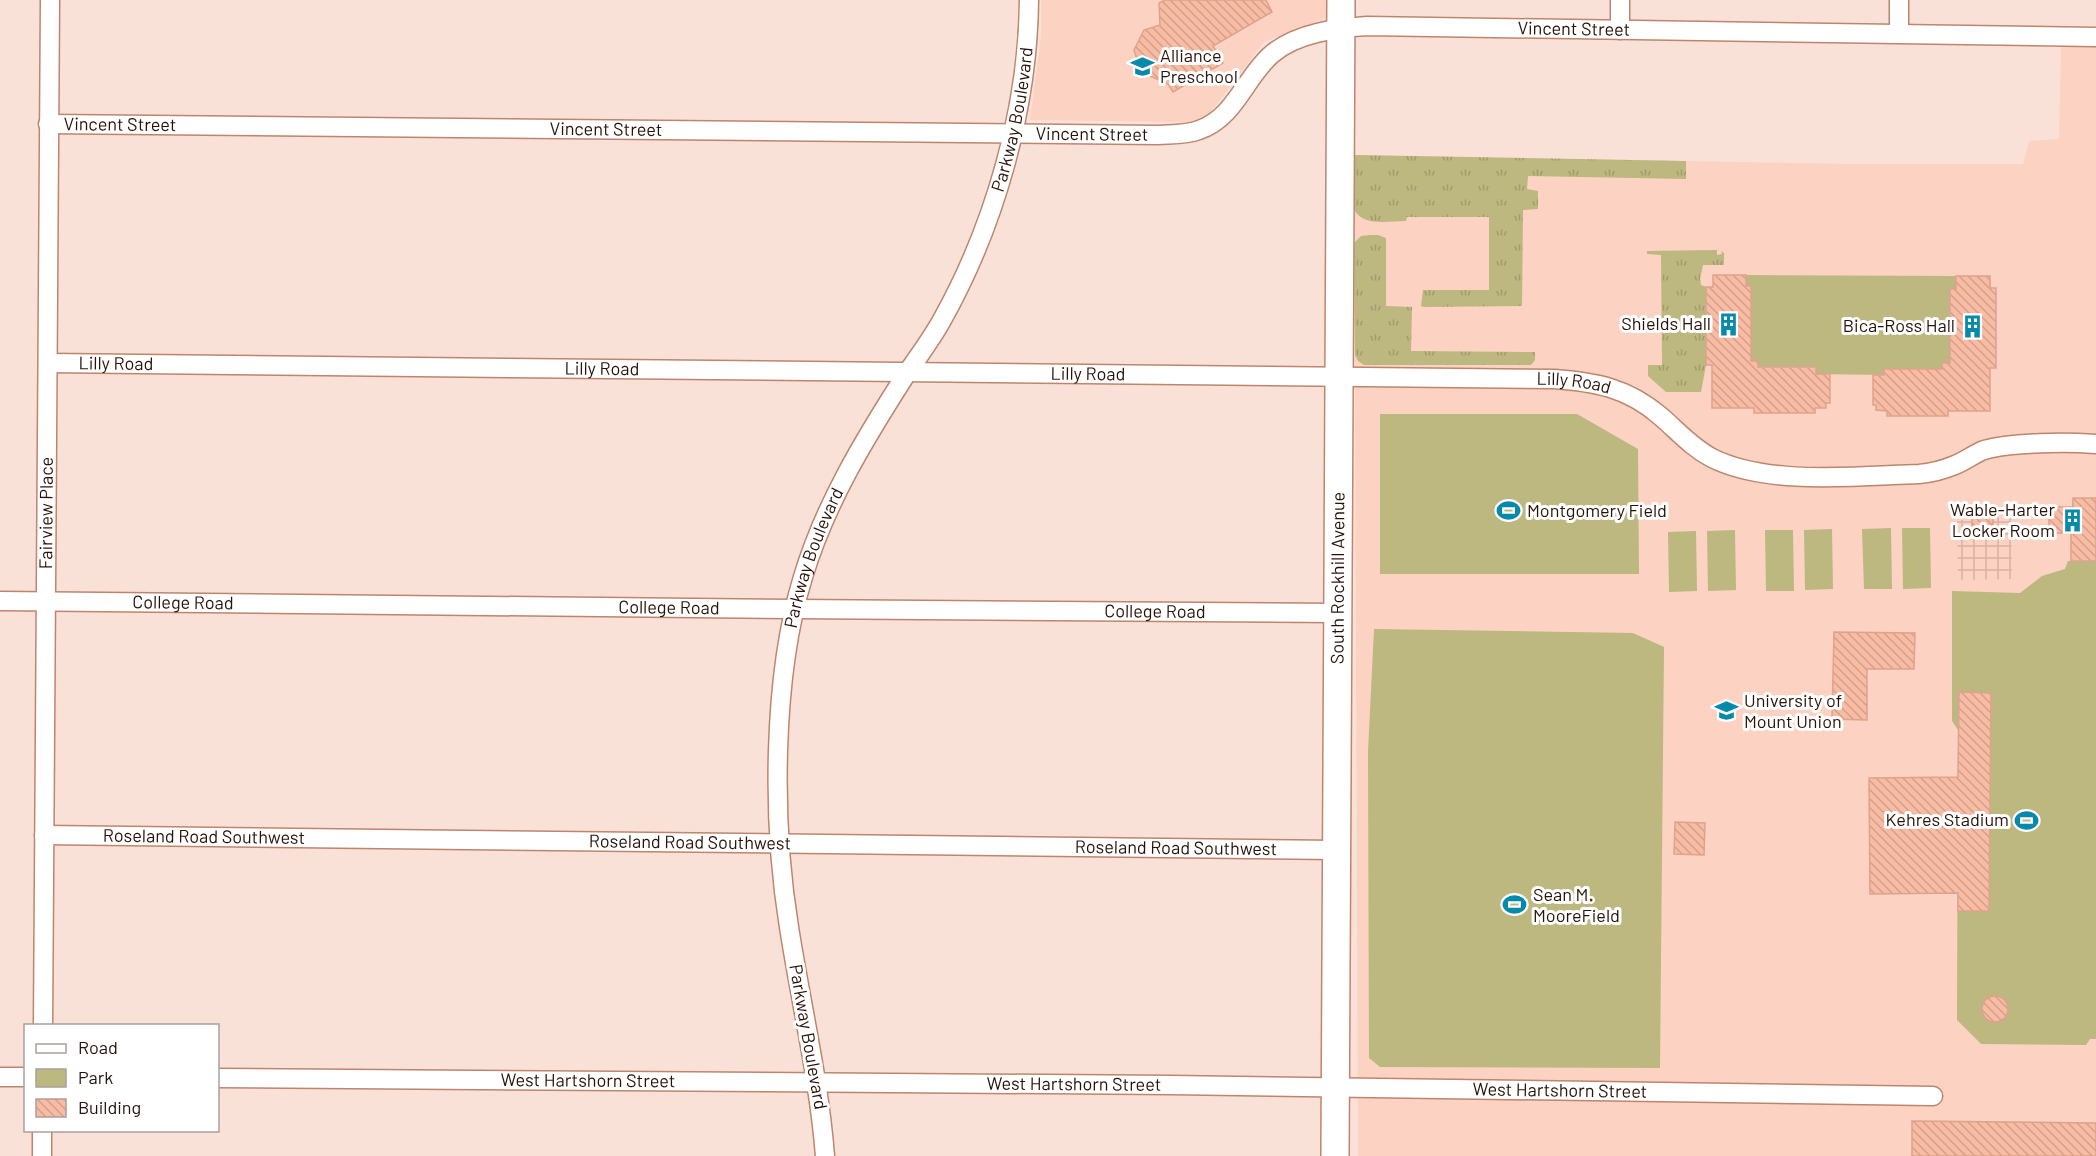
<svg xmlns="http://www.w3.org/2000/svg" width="2096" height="1156" font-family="Barlow,sans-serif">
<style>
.built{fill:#fcd2c2}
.industrial{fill:url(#industrial-grid)}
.grass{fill:url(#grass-tufts)}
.park{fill:#bdb780}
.building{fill:url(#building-back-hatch);stroke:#dea38b;stroke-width:1.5}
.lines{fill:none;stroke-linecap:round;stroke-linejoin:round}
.street-casing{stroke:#bd856e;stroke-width:21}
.secondary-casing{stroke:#bd856e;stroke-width:30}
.street{stroke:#fff;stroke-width:18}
.secondary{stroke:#fff;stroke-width:27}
.labels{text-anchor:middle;stroke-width:6;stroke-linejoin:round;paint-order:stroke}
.street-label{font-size:18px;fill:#271209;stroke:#fff}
.poi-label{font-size:18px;fill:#271209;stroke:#fff;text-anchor:start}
</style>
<defs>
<pattern id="industrial-grid" width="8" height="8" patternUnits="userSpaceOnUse" patternTransform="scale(1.5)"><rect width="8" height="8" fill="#fcd2c2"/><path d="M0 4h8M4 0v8" fill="none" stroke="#d8b3a5"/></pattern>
<pattern id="grass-tufts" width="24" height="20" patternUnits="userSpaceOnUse" patternTransform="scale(1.5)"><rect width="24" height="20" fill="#bdb780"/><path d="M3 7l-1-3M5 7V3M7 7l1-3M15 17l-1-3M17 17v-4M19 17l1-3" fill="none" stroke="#a29c6d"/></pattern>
<pattern id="building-back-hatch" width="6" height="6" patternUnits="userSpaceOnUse" patternTransform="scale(1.5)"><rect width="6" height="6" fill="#f8bba3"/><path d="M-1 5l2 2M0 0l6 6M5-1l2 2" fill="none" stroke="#d5a08b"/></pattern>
</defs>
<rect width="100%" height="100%" fill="#fae1d7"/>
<path class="built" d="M 1041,0 L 1327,0 L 1328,17 L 1264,42 L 1209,114 L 1189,122 L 1030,120 L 1041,36 Z
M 2061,44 L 2096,47 L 2096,1156 L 1358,1156 L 1354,155 L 1852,164 L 2023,164 L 2029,141 L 2059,139 Z"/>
<path class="industrial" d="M 1972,509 L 1993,509 L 1993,517 L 2011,517 L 2012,579 L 1958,580 L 1957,520 L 1971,520 Z"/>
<path class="grass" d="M 1354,155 L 1686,161 L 1686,179 L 1528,176 L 1527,189 L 1538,191 L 1538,209 L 1523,210 L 1522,306 L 1424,307 L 1421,306 L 1423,290 L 1489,290 L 1489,217 L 1407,217 L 1406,221 C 1389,221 1362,227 1354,209 Z
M 1370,235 L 1378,235 L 1386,238 L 1386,306 L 1412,307 L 1411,351 L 1535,352 L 1535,360 L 1531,365 L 1364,365 L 1358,361 L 1355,355 L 1354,243 L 1361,236 Z
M 1717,250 L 1717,255 L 1722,254 L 1721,251 L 1724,253 L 1724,265 L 1703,265 L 1700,279 L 1701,285 L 1706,287 L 1706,365 L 1701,392 L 1666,392 L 1648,376 L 1648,365 L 1662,365 L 1661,255 L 1647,254 L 1647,251 Z"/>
<path class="park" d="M 1746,275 L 1956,276 L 1956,289 L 1950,290 L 1950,363 L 1942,369 L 1885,369 L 1884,375 L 1816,374 L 1758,367 L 1758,362 L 1751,361 L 1751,287 L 1746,286 Z
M 1380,414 L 1577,414 L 1638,449 L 1639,574 L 1380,574 Z
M 2073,498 L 2096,498 L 2096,1039 L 2090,1039 L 2086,1045 L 1981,1044 L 1957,1020 L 1958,730 L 1952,721 L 1952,591 L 2020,593 L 2042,576 L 2065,569 L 2068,561 L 2071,561 L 2071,534 L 2049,533 L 2049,507 L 2072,507 Z
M 1891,528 L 1892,589 L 1864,589 L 1862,529 Z
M 1902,528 L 1930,528 L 1931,588 L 1903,589 Z
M 1832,529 L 1833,589 L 1805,590 L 1804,530 Z
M 1735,530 L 1736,590 L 1708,591 L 1707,531 Z
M 1765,530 L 1793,530 L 1794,591 L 1766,591 Z
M 1696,531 L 1697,591 L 1669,592 L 1668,532 Z
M 1374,629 L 1633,633 L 1664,647 L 1660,1068 L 1380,1067 L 1369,1058 L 1368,752 Z"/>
<path class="building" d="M 1165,0 L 1266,0 L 1272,12 L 1213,46 L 1223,63 L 1173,92 L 1168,84 L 1141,72 L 1134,50 L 1144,30 L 1160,25 L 1159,3 Z
M 1713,275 L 1746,275 L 1746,286 L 1751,286 L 1751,361 L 1758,361 L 1758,367 L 1816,367 L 1816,374 L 1830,374 L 1830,403 L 1826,403 L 1826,408 L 1815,408 L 1815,413 L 1754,413 L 1754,408 L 1712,408 L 1712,365 L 1706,365 L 1706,287 L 1713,287 Z
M 1956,276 L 1990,276 L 1990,288 L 1996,288 L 1996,368 L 1990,368 L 1990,411 L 1948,411 L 1948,416 L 1887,416 L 1887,411 L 1876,410 L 1876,405 L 1873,405 L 1873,375 L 1884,375 L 1884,369 L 1942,369 L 1942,363 L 1950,363 L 1950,289 L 1956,289 Z
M 2073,498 L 2096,498 L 2096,561 L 2071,561 L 2071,533 L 2049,533 L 2049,507 L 2073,507 Z
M 1972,509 L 1993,509 L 1993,527 L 1972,527 Z
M 1834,632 L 1915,633 L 1914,669 L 1867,669 L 1867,720 L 1832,719 Z
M 1959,692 L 1991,693 L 1989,911 L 1958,911 L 1958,893 L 1870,894 L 1869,778 L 1958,777 Z
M 1675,822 L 1705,823 L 1704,855 L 1674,854 Z
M1982 1009a13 13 0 1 1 26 0a13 13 0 1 1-26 0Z
M 1912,1121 L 2096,1123 L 2096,1156 L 1912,1156 Z"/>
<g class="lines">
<defs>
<g id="street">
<path d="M 1620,30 L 1620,0"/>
<path d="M 1899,33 L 1899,0"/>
<path id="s1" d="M 48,124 L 1158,135 C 1172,134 1186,135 1199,130 C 1235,118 1245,77 1272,54 C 1297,33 1336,28 1367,26 L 2096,37"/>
<path id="s2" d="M 48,363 L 1554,379 C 1596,382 1627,388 1659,415 C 1677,430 1691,447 1712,458 C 1768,486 1857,476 1919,474 C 1932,473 1943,470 1955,465 C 1965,461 1974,454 1984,450 C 2011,442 2067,442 2096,444"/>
<path id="s3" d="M 0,601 L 795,609 L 1338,613"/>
<path id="s4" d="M 44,835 L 1337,850"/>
<path id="s5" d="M 43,1026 L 50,0"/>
<path d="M 0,1077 L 26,1077"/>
<path id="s6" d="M 218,1078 L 1171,1085 L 1933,1096"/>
<path d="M 42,1156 L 42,1130"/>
<path id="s7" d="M 825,1156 C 819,1079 801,1004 789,927 C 772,823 772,678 803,577 C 825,504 864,440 905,376 C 917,358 931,340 942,320 C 995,225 1028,109 1029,0"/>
</g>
<g id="secondary">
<path id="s8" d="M 1335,1156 L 1341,0"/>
</g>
</defs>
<use href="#street" class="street-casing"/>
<use href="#secondary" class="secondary-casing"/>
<use href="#street" class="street"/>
<use href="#secondary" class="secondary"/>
</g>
<defs>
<symbol id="school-bare" viewBox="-9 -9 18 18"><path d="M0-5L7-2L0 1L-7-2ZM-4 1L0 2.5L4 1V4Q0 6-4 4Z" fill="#068aab" stroke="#fff" stroke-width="2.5" paint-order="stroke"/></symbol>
<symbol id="building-bare" viewBox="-9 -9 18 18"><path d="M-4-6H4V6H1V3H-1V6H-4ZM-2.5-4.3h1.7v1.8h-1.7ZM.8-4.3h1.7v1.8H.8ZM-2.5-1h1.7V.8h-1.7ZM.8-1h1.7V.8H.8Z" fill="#068aab" stroke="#fff" stroke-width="2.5" paint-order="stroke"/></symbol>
<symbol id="stadium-bare" viewBox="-9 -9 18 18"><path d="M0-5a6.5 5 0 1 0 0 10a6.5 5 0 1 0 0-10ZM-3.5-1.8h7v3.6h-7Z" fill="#068aab" stroke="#fff" stroke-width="2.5" paint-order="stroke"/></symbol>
<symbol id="university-bare" viewBox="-9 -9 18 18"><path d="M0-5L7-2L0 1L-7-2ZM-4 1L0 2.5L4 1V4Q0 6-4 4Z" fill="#068aab" stroke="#fff" stroke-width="2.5" paint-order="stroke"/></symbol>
</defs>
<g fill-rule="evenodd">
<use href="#school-bare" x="1126" y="50" width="33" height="33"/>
<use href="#building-bare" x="1712" y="308" width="33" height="33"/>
<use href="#building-bare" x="1956" y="310" width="33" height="33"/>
<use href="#stadium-bare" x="1492" y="494" width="33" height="33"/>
<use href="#building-bare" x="2056" y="504" width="33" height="33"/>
<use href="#university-bare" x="1710" y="694" width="33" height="33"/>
<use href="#stadium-bare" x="2010" y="804" width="33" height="33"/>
<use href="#stadium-bare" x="1498" y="888" width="33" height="33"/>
</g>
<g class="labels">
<g class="street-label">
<text dy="6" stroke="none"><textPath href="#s1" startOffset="1566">Vincent Street</textPath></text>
<text dy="6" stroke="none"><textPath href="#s7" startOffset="1092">Parkway Boulevard</textPath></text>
<text dy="6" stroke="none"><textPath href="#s1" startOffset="72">Vincent Street</textPath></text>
<text dy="6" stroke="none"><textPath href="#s1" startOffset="558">Vincent Street</textPath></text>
<text dy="6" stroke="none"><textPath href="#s1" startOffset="1044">Vincent Street</textPath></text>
<text dy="6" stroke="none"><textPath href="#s2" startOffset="68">Lilly Road</textPath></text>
<text dy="6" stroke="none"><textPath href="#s2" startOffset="554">Lilly Road</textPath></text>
<text dy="6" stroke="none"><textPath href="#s2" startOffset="1040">Lilly Road</textPath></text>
<text dy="6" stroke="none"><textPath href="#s2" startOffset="1526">Lilly Road</textPath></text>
<text dy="6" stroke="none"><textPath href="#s5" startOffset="513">Fairview Place</textPath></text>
<text dy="6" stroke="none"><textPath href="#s7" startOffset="606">Parkway Boulevard</textPath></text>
<text dy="6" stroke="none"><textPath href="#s8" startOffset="578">South Rockhill Avenue</textPath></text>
<text dy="6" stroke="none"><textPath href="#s3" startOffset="183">College Road</textPath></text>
<text dy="6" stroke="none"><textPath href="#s3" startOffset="669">College Road</textPath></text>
<text dy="6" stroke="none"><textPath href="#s3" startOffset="1155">College Road</textPath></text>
<text dy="6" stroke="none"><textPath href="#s4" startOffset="160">Roseland Road Southwest</textPath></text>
<text dy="6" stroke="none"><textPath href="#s4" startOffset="646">Roseland Road Southwest</textPath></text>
<text dy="6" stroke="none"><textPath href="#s4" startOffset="1132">Roseland Road Southwest</textPath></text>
<text transform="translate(808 1037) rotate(80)" y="6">Parkway Boulevard</text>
<text dy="6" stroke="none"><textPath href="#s6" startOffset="370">West Hartshorn Street</textPath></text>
<text dy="6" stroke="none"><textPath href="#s6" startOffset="856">West Hartshorn Street</textPath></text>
<text dy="6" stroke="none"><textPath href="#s6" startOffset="1342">West Hartshorn Street</textPath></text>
</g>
<g class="poi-label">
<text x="1160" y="62">Alliance<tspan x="1160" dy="21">Preschool</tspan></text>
<text x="1711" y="330" text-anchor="end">Shields Hall</text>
<text x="1955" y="332" text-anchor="end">Bica-Ross Hall</text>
<text x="2055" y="516" text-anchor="end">Wable-Harter<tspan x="2055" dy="21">Locker Room</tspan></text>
<text x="1527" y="517">Montgomery Field</text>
<text x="1744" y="707">University of<tspan x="1744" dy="21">Mount Union</tspan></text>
<text x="2009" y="826" text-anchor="end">Kehres Stadium</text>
<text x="1533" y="901">Sean M.<tspan x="1533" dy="21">MooreField</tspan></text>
</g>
</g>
<rect x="24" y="1024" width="195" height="108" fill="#ffffff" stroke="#a9a09d" stroke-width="1.5"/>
<rect x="36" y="1044" width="30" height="9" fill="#ffffff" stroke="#a9a09d" stroke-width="1.5"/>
<text x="78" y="1054" font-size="18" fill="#271209">Road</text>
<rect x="36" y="1069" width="30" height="18" fill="#bdb780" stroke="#a9a09d" stroke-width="1.5"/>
<text x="78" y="1084" font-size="18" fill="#271209">Park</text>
<rect x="36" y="1099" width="30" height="18" fill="url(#building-back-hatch)" stroke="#a9a09d" stroke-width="1.5"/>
<text x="78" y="1114" font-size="18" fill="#271209">Building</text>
</svg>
